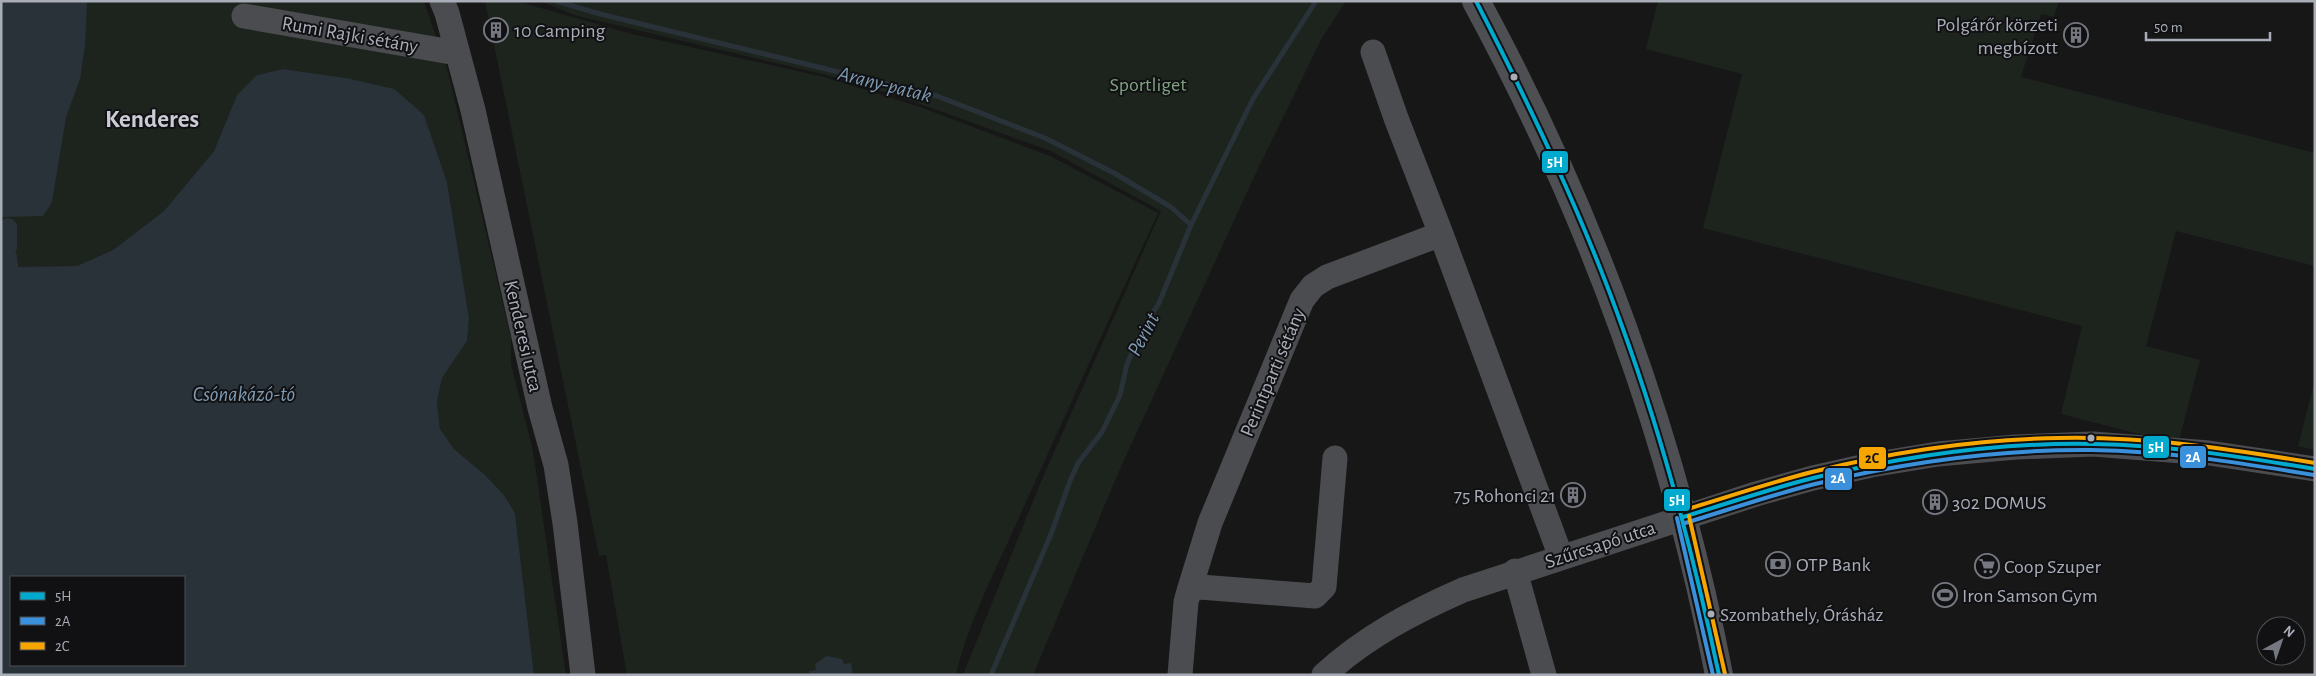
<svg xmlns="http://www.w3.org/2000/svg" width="2316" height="676" font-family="'Alegreya Sans',sans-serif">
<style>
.green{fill:#1d241e}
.water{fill:#2a3239;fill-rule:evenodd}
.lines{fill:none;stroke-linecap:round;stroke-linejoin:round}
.stream{stroke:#2a3239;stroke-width:5}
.canal{stroke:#2a3239;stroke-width:18}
.minor{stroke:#4b4c50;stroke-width:25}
.major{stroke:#4d4f52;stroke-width:28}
.bus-1-casing{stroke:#111113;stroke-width:8}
.bus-2-casing{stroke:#111113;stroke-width:8}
.bus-3-casing{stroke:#111113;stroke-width:8}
.bus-1{stroke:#00a9ce;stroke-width:4}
.bus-2{stroke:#3a90db;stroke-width:4}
.bus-3{stroke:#f7a600;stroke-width:4}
.bus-dot{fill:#a8adb8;stroke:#111113;stroke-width:2}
.labels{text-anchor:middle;stroke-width:4;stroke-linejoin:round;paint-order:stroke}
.bus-label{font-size:19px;fill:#a8adb8;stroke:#111113;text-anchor:start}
.poi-label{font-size:20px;fill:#a8adb8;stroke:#111113;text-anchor:start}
.street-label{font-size:20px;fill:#a8adb8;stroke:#111113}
.park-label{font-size:20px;fill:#7fa381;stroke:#111113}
.water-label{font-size:21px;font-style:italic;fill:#7f9bb3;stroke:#111113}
.district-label{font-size:25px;font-weight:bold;fill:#c9ccd4;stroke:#111113}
.line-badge{stroke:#111113;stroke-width:2}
.badge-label{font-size:14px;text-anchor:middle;font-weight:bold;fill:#fff}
.pale-badge-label{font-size:14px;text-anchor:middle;font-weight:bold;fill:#111}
</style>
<rect width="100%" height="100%" fill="#171717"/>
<path class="green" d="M 1,1 L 424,1 L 448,72 L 511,338 L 511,364 L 533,451 L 566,675 L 534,675 L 515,513 L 504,495 L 485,475 L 454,449 L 440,430 L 437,402 L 442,378 L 467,341 L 469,318 L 447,182 L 424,115 L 346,78 L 283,69 L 257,75 L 237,95 L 214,151 L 164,211 L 113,250 L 77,266 L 1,267 Z
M 485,1 L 516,1 L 632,34 L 824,77 L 920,107 L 1050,156 L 1158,213 C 1112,313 1066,413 1021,513 C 998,566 969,619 956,675 L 627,675 L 606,555 L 599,556 Z
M 540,1 L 1346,1 L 1322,38 L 1254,177 L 1120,469 L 1033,675 L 963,675 L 1040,484 L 1161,211 L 1051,151 L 898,96 L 830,76 L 574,15 Z
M 1658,1 L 2059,1 L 2054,17 L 2041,14 L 2021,77 L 2315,153 L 2315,266 L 2176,231 L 2146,346 L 2200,360 L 2178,444 L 2061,414 L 2082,326 L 1703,228 L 1742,74 L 1646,49 Z
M 2315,380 L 2315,450 L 2298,446 Z"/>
<path class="water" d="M 1,1 L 87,1 L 85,45 L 80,79 L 66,117 L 52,202 L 43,216 L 1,217 Z
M 283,69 L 346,78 L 394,89 L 424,115 L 447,182 L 469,318 L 467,341 L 442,378 L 437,402 L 440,429 L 454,449 L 485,475 L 504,495 L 515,513 L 534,675 L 1,675 L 1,267 L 77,266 L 113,250 L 164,211 L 214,151 L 237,95 L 257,75 ZM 11,577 L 184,577 L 184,665 L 11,665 Z
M 827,656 L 842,659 L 844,664 L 851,663 L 853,675 L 810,675 L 809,671 L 816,670 L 815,664 Z"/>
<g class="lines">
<path class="stream" d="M 556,1 L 600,14 L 937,96 L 1045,138 L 1114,173 L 1171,207 L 1191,225
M 991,675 L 1051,534 L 1070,481 L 1078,463 L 1102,432 L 1120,395 L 1127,364 L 1142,330 L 1159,303 L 1191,225 L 1253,99 L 1316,1"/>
<path class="canal" d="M 8,247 L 8,227
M 8,257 L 9,267"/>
<path class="minor" d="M 442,1 L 447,13 L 473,110 L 540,408 L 556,465 L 565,523 L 583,675
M 244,16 L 457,53
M 1373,52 L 1396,118 L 1441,234 L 1561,557
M 1515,571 L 1544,675
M 1189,591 L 1210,523 L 1302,300 L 1313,286 L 1327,277 L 1441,234
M 1180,675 L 1186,602 L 1189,591 L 1200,587 L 1315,596 L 1324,587 L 1335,458
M 1324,675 C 1365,637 1413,612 1463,590 L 1756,494 L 1813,478 L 1871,465 L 1938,454 L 2016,447 L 2093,444 L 2209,453 L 2315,469"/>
<path class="major" d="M 1476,1 C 1590,211 1674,440 1719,675"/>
<defs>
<path id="bus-1" d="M 1476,1 C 1531,108 1583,216 1623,329 C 1664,442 1694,557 1719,675
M 1683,517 C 1726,504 1769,489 1813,478 C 1905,456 1999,442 2094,444 C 2168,445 2242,457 2315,469"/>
<path id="bus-2" d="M 1677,518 L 1713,675
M 1685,523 C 1728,510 1771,495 1815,484 C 1906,462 1999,449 2092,450 C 2167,451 2241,463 2314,475"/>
<path id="bus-3" d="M 1681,511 C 1725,498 1768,483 1812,472 C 1892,452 1976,439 2059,438 C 2145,436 2230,449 2315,463
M 1689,516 L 1725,674"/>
</defs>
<use href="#bus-1" class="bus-1-casing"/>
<use href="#bus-2" class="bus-2-casing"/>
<use href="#bus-3" class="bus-3-casing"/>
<use href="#bus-1" class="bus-1"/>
<use href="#bus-2" class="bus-2"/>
<use href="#bus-3" class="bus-3"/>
</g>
<defs>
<symbol id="building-ring" viewBox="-11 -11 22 22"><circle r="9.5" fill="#111113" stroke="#757880" stroke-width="1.5"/><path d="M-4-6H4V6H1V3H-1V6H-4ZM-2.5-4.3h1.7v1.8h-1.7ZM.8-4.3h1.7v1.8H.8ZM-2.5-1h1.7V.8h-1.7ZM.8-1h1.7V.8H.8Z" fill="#757880"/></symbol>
<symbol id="bank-ring" viewBox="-11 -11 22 22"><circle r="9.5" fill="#111113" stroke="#757880" stroke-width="1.5"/><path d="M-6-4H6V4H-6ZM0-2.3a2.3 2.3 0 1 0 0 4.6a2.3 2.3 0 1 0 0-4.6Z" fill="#757880"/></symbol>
<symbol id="supermarket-ring" viewBox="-11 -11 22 22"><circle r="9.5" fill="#111113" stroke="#757880" stroke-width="1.5"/><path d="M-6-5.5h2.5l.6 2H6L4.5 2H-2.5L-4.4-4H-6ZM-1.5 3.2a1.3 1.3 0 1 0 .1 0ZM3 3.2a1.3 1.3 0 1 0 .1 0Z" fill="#757880"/></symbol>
<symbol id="stadium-ring" viewBox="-11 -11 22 22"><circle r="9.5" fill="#111113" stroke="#757880" stroke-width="1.5"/><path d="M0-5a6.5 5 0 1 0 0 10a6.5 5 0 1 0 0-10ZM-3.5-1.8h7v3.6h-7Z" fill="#757880"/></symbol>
</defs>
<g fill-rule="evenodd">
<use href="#building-ring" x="482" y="16" width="28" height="28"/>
<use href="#building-ring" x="2062" y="21" width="28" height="28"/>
<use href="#building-ring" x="1559" y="481" width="28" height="28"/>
<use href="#building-ring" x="1921" y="488" width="28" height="28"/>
<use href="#bank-ring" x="1764" y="550" width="28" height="28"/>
<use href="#supermarket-ring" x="1973" y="552" width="28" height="28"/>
<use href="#stadium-ring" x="1931" y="581" width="28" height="28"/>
</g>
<g class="bus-dot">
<circle cx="1514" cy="77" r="4.5"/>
<circle cx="2091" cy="438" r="4.5"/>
<circle cx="1711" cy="614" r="4.5"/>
</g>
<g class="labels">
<g class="bus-label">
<text x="1720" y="621">Szombathely, Órásház</text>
</g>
<g class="poi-label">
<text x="2058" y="31" text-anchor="end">Polgárőr körzeti<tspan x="2058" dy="23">megbízott</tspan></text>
<text x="514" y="37">10 Camping</text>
<text x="1556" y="502" text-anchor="end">75 Rohonci 21</text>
<text x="1952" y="509">302 DOMUS</text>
<text x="1796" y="571">OTP Bank</text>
<text x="2004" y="573">Coop Szuper</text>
<text x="1962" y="602">Iron Samson Gym</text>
</g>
<g class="street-label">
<text transform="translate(350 34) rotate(10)" y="7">Rumi Rajki sétány</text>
<text transform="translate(524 336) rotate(77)" y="7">Kenderesi utca</text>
<text transform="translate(1272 372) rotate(-67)" y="7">Perintparti sétány</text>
<text transform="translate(1600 544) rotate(-18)" y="7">Szűrcsapó utca</text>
</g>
<g class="park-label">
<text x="1148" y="91">Sportliget</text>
</g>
<g class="water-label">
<text transform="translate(885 84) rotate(14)" y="7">Arany-patak</text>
<text transform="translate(1143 334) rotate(-62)" y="7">Perint</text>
<text x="244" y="401">Csónakázó-tó</text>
</g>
<g class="district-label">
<text x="152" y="127">Kenderes</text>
</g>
</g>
<g class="line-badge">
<rect x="1541" y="150" width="28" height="24" rx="5" fill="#00a9ce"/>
<rect x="2142" y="435" width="28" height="24" rx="5" fill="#00a9ce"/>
<rect x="2179" y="445" width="28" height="24" rx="5" fill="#3a90db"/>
<rect x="1858" y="446" width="29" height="24" rx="5" fill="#f7a600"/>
<rect x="1824" y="467" width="29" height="24" rx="5" fill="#3a90db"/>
<rect x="1663" y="488" width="28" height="24" rx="5" fill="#00a9ce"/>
</g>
<g class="badge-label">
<text x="1555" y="167">5H</text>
<text x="2156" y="452">5H</text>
<text x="2193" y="462">2A</text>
<text x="1838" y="483">2A</text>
<text x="1677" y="505">5H</text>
</g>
<g class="pale-badge-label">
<text x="1872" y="463">2C</text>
</g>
<rect width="2316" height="676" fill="none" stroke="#a8adb8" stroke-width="5"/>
<rect x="10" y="576" width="175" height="90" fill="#111113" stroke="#4d4f55"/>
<rect x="20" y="592" width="25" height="8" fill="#00a9ce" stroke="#4d4f55"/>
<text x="55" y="601" font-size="15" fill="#a8adb8">5H</text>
<rect x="20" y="617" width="25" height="8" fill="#3a90db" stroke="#4d4f55"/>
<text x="55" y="626" font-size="15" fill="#a8adb8">2A</text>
<rect x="20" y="642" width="25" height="8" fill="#f7a600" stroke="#4d4f55"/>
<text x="55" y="651" font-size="15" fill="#a8adb8">2C</text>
<g transform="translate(2281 641) rotate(40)"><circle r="24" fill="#111113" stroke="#4d4f55"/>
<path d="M0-4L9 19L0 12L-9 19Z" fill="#757880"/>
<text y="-8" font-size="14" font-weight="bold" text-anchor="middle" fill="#a8adb8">N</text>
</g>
<path d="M2146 32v8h124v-8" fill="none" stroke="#a8adb8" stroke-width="2.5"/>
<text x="2154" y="32" font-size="15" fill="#a8adb8" stroke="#111113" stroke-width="4" paint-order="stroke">50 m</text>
</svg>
